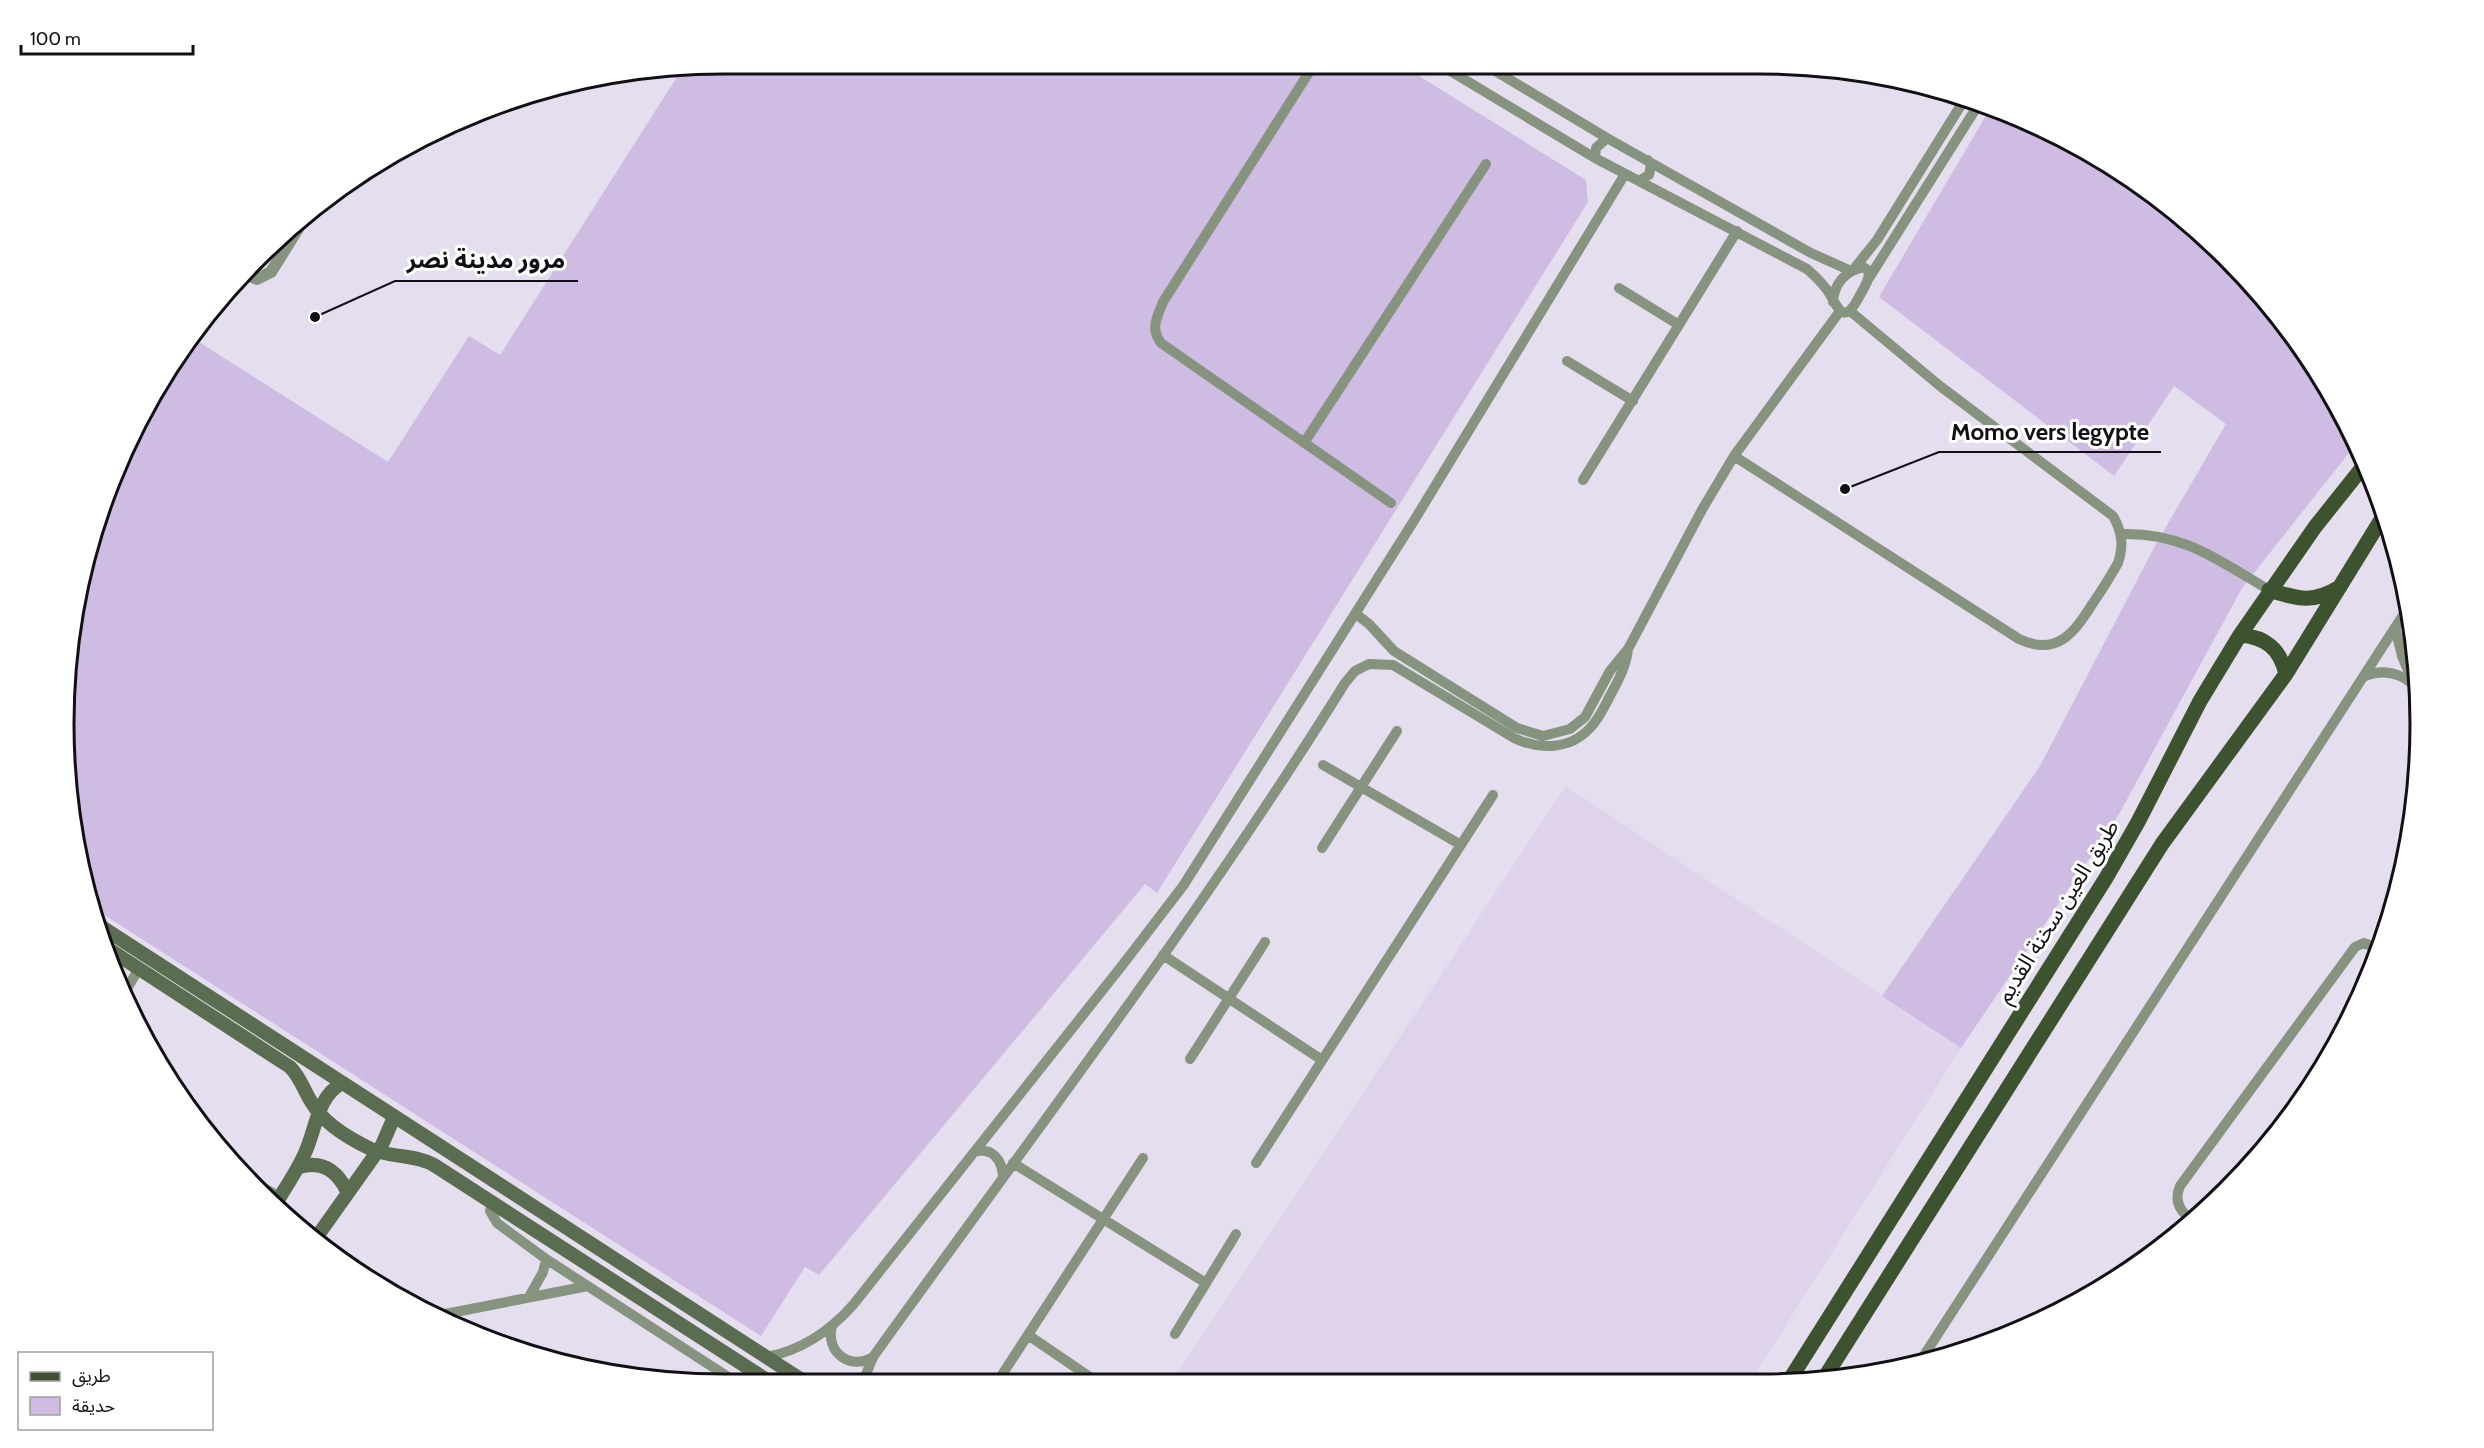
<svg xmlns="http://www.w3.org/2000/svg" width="2484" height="1448" font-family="Cabin,'Noto Sans Arabic',sans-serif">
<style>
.built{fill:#dfd4eb}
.green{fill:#cfbce2}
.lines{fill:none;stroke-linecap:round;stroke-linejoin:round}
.minor{stroke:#86937f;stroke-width:10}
.tertiary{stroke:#86937f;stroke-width:12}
.secondary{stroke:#5b6d50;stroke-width:14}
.primary{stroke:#3d522f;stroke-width:15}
.labels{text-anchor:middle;stroke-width:6;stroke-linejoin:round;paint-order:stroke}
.street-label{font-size:22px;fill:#121015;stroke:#fff}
.rim{fill:none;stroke:#121015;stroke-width:3}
.leader{fill:none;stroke:#121015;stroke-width:2}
.callout-dot{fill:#121015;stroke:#fff;stroke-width:2}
.callout-label{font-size:24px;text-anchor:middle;font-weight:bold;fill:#121015;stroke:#fff;stroke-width:6;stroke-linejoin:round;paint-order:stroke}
</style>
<rect width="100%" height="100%" fill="#e5deee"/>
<path class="built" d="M 1566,786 L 1961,1048 L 1749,1384 L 1170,1384 Z"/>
<path class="green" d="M 1403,66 L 1586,180 L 1588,202 L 1157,893 L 1145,884 L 819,1275 L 805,1267 L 761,1336 L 92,907 L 76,853 L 64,767 L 69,638 L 86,553 L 131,432 L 175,356 L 191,337 L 388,462 L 469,336 L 500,355 L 682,69 Z
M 1991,107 L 2127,174 L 2227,256 L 2309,356 L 2356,444 L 2242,588 L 2118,816 L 1961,1048 L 1882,996 L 2040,766 L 2156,544 L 2226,424 L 2174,386 L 2114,476 L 1879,297 Z"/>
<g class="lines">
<path class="minor" d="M 1313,66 L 1163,302 C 1157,318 1150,328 1161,343 L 1391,503
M 1442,66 L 1595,158 L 1807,269 C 1814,275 1821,282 1827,290 C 1838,306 1843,328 1859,297 C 1863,289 1870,280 1869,271 L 1863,267 C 1845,271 1834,284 1833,302
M 1487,66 L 1607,138 L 1811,253 L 1851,271
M 1595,158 L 1596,148 L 1607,138
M 1640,180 L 1649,175 L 1651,165 L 1648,160
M 1853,270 L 1877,240 L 1966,97
M 1869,278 L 1980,102
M 1619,288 L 1679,325
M 1567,361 L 1633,401
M 1304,443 L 1486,164
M 1734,456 L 2019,639 C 2057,657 2074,633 2093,603 C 2102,590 2110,577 2118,563 C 2124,545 2122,532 2113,516 L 1940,386 L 1850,311
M 1583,480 L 1737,231
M 2121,534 C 2183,532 2218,560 2269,590
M 1356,614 L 1369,624 L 1394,651 L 1517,728 L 1543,736 L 1570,729 L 1585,717 L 1610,671 L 1628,649 L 1703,508 L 1734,456 L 1840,311
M 2395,627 L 2402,656 L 2418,694
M 2363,677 C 2381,669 2397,671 2413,684
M 1323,765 L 1461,845
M 1322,848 L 1397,731
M 1163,955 L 1322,1060
M 123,996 L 139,968
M 1190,1059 L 1265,942
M 974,1152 C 992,1147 1002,1159 1003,1177
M 1013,1163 L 1206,1283
M 1256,1163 L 1493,795
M 251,1181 L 280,1197
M 492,1202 L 490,1211 L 497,1223 L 546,1259 L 739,1384
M 2191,1219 C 2179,1211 2174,1200 2180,1186 L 2355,947 L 2364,943 L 2379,949
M 529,1297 L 543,1272 L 546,1259
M 440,1315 L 588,1286
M 832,1326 C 825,1352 850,1371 873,1357
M 1175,1334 L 1236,1234
M 1028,1335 L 1100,1384
M 767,1357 C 802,1350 829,1332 853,1305 L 1124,963 L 1183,886 L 1415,519 L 1625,174
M 1921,1360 L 2409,606
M 862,1384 L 873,1357 C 1033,1134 1200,916 1345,683 L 1355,671 L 1369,664 L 1393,665 L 1514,738 C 1539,750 1570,750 1590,728 C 1599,719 1604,707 1610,696 C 1618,681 1626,667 1628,649
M 996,1384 L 1143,1158"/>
<path class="tertiary" d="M 243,273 L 257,279 L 271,272 L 309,211"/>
<path class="secondary" d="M 97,924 L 808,1384
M 104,946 L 290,1067 C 301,1078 304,1091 312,1103 C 324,1124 350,1139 371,1149 C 391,1158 414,1154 434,1165 L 773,1384
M 299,1167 C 322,1160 337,1171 347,1191
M 276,1203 C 286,1187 297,1171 305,1153 C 316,1129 317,1097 342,1083
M 316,1238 L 382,1145 L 394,1117"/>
<path class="primary" d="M 2269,590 C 2299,599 2312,604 2340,587
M 2240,635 C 2266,637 2280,649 2286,674
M 1823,1380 L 2162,844 L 2286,674 L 2384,515
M 1787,1384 L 2106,878 L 2138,822 L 2200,701 L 2240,635 L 2315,527 L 2366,463"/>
</g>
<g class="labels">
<g class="street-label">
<text transform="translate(2057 911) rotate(-58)" y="8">طريق العين سخنة القديم</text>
</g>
</g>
<path d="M0 0H2484V1448H0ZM724 74H1760A650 650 0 0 1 2410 724V724A650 650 0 0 1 1760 1374H724A650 650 0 0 1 74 724V724A650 650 0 0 1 724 74Z" fill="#fff" fill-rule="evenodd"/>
<path class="rim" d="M724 74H1760A650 650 0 0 1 2410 724V724A650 650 0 0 1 1760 1374H724A650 650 0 0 1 74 724V724A650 650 0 0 1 724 74Z"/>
<path class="leader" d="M315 317L395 281H578M1845 489L1939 452H2161"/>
<g class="callout-dot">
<circle cx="315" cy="317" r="6"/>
<circle cx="1845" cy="489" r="6"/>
</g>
<g class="callout-label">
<text x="486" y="268">مرور مدينة نصر</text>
<text x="2050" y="440">Momo vers legypte</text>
</g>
<rect x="18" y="1352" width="195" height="78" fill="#ffffff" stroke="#a09fa1" stroke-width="1.5"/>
<rect x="30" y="1372" width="30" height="9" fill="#3d522f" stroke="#a09fa1" stroke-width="1.5"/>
<text x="72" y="1382" font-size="18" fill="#121015">طريق</text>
<rect x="30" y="1397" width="30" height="18" fill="#cfbce2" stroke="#a09fa1" stroke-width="1.5"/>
<text x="72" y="1412" font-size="18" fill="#121015">حديقة</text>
<path d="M21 45v9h172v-9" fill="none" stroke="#121015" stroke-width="3"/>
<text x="30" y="45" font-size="18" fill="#121015" stroke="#ffffff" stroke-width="4.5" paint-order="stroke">100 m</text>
</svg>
